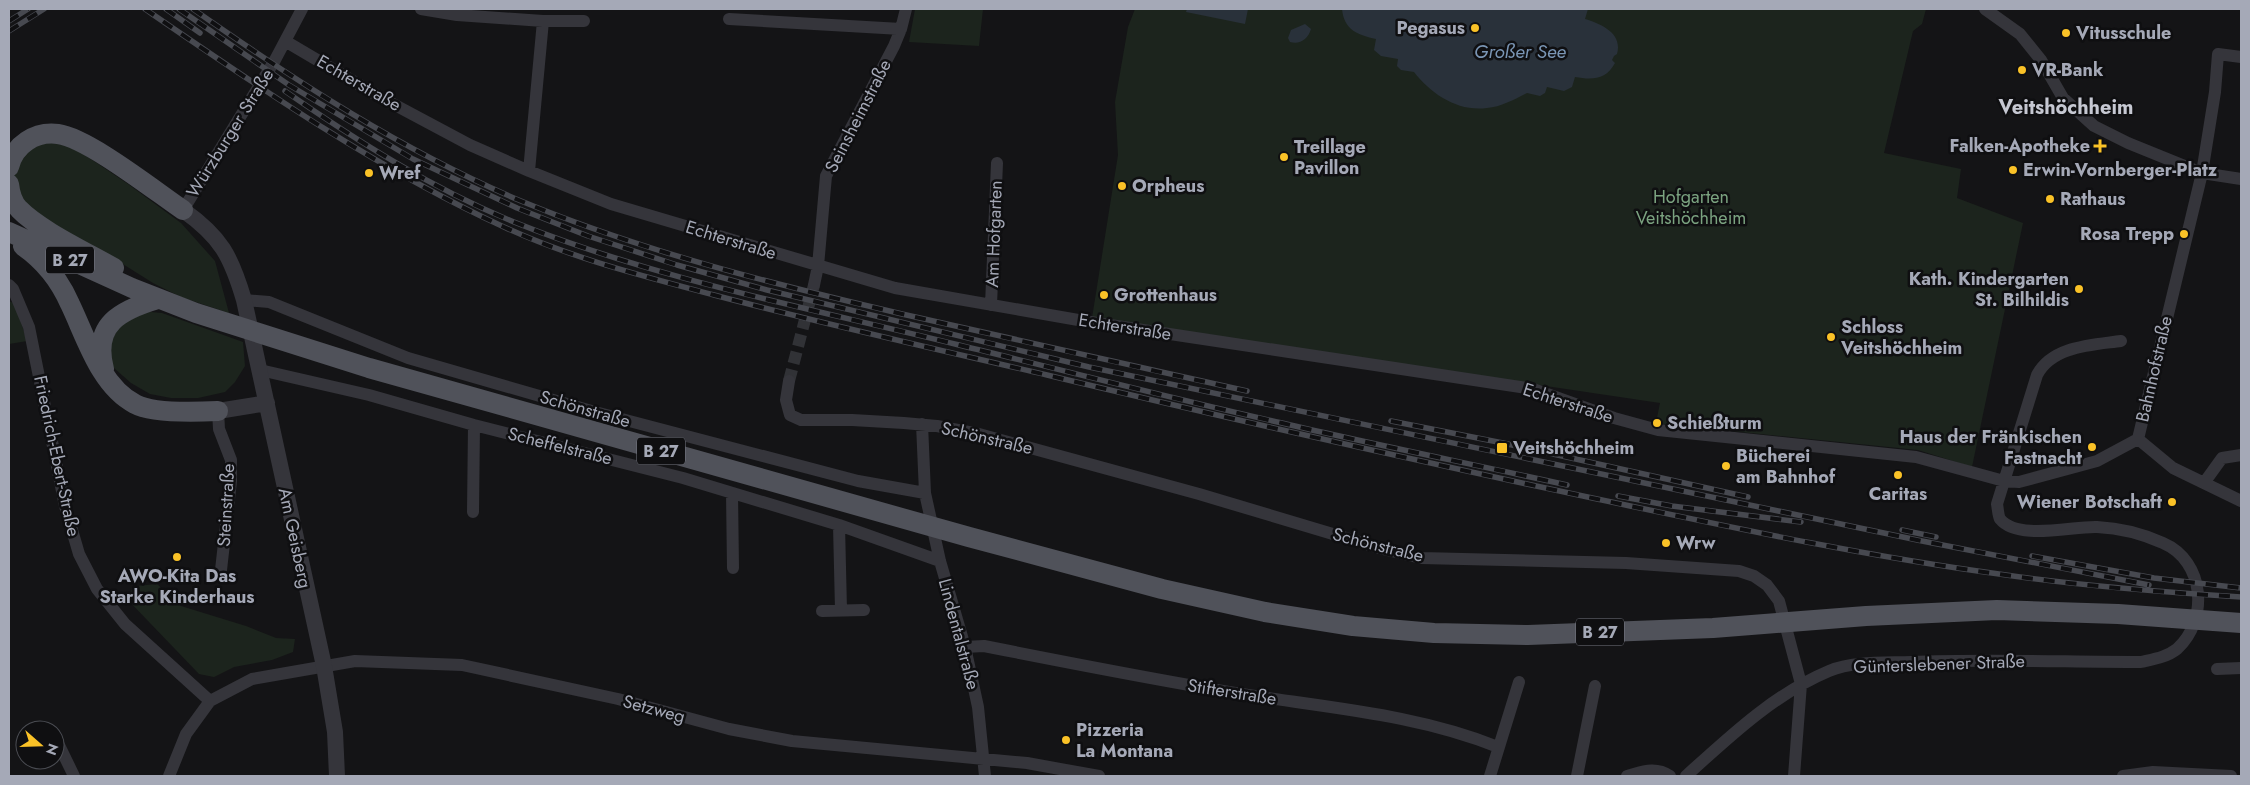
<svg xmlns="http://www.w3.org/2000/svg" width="2250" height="785" font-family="Jost,sans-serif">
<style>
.green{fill:#1c241d}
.water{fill:#29313a}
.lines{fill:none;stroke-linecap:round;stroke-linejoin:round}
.minor-tunnel{stroke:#313236;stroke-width:12;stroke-dasharray:12 6;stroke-linecap:butt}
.minor{stroke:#35353b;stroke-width:12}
.tertiary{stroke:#35353b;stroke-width:16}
.primary{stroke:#50525a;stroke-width:20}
.rail-casing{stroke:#474950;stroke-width:5.5}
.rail{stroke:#0f0f11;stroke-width:4;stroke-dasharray:11;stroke-linecap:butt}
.poi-dot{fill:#fac227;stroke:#0f0f11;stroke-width:2}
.labels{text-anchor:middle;stroke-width:5;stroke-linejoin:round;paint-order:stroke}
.shield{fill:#0f0f11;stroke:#787b85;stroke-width:1}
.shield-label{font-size:16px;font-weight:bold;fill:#a5a9b7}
.poi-label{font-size:18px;font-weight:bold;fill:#a5a9b7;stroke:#0f0f11;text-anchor:start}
.street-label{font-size:18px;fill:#a5a9b7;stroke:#0f0f11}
.park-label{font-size:18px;fill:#7ba380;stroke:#0f0f11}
.water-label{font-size:19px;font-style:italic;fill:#7a95b4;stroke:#0f0f11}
.quarter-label{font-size:20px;font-weight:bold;fill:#c6c8d2;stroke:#0f0f11}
</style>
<rect width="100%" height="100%" fill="#141416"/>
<path class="green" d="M 915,9 L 983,9 L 979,46 L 909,42 Z
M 1135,9 L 1926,9 L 1922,24 L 1913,31 L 1884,153 L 1961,169 L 1957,198 L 2023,223 L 1972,467 L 1918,450 L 1661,424 L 1661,420 L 1657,418 L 1660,403 L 1092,318 L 1118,155 L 1115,102 L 1128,27 Z
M 47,142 L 73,147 L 128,184 L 181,223 L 215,261 L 229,313 L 181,297 L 153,283 L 102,251 L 47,224 L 23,202 L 14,176 L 16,164 L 23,153 Z
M 9,301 L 15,304 L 27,341 L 9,344 Z
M 151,312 L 162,313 L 243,342 L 245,366 L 235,382 L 225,392 L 198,398 L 171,398 L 150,394 L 131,383 L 114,368 L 107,357 L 108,347 L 120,325 L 139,313 Z
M 157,584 L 181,606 L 246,626 L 276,638 L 295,639 L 293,652 L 272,660 L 234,667 L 214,677 L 199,674 L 125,597 L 136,586 Z"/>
<path class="water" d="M 1187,9 L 1248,9 L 1245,24 L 1186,12 Z
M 1342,9 L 1588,9 L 1585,19 C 1601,24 1623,33 1617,54 L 1614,56 L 1612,60 L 1615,63 C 1606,80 1592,80 1575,77 L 1572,87 L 1564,91 L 1547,87 L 1545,93 L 1540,96 L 1527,93 C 1515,99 1501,107 1487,108 C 1458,112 1431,94 1414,72 L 1401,70 L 1397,66 L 1398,59 L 1381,56 L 1374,50 L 1376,39 C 1358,35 1344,30 1342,9 Z
M 1305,24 L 1311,29 C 1308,39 1300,45 1290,42 L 1288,38 L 1291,30 Z"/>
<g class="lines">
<path class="minor-tunnel" d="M 789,381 L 814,285"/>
<path class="minor" d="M 421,9 L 457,15 L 543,21 L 584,21
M 1985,9 L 2020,34 L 2041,60 L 2063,98 L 2094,126 L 2128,143 L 2202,173 L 2241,179
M 729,19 L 901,29
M 285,41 L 380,97 L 470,145 L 529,171 L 611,204 L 895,288 L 1084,321 L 1533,389 L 1614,418 L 1658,430 L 1916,457 L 2004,481 L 2019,482 L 2097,461 L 2138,439 L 2202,173 L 2215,92 L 2218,54 L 2241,57
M 529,171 L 543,21
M 183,210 L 275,60 L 302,9
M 9,285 L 13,289 L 29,327 L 65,506 L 79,554 L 97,589 L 125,624 L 210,701
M 814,285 L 818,266 L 826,176 L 894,46 L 901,29 L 906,9
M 244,300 L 269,302 L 408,358 L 595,412 L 858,481 L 925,493
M 991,305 L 997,163
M 260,370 L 369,395 L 474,425 L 683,478 L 839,525 L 940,561
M 789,381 L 786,400 L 790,415 L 801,420 L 852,420 L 904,423 L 937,426 L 979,434 L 1199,494 L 1383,549 L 1421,558 L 1626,563 L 1739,571 L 1754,576 L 1767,585 L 1779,601 L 1801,684 L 1794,776
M 218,411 L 219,429 L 231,460 L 231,481 L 221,570
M 922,424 L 925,493 L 940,561 L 965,647 L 978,707 L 985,776
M 2138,439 L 2173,468 L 2241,501
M 2204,483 L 2222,458 L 2241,455
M 732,493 L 733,568
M 473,512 L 474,425
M 839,525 L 841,610
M 822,611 L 864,610
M 965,647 L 984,646 C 1070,663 1156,680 1242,694 C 1328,708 1416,714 1498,747
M 2217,669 L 2241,668
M 58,743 L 74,776
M 169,776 L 186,734 L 210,701 L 252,679 L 355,661 L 462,665 L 618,699 L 729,729 L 792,741 L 1027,763 L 1099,776
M 1490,776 L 1519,682
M 1577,776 L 1595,686
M 1627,776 C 1642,772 1655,766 1670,776
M 1686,776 C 1729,737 1774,694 1829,671 C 1853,661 1885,663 1911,662 C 1988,659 2065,662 2141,662 C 2154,659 2167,657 2177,649 C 2209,620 2205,561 2163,543 C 2143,534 2119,528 2097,527 C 2072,526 2018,541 2000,519 C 1998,515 1998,509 1997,504 L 2037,375 C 2052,346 2092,345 2121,341
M 2123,776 L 2153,772 L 2231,776"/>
<path class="tertiary" d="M 183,210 C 221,237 231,256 244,300 L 324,666 L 335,732 L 337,776
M 218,411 L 267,403"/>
<path class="primary" d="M 9,167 C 14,145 35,131 58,134 C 88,138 155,191 183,210
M 9,184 C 10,193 13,203 19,209 C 39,230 88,253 114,268
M 9,232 L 132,288 L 196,313 L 369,368 L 969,537 L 1162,589 L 1265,612 L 1353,626 L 1434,633 L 1528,635 L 1713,628 L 1866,616 L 1997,610 L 2118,614 L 2241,623
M 23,246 C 43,260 60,281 70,304 C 86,337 100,386 135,404 C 153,414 198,412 218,411
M 104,369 C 92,324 121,310 158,299"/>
<defs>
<path id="rail" d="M 145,9 C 260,88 377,169 504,227 C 571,258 643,276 714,295 C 824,324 936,349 1047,375 C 1230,419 1413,460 1597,499 C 1730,527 1864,556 1999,574 C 2080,586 2160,592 2241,597
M 166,9 L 200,33
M 179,9 L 289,85 L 413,159 L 517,208 L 588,236 L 677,265 L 767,290 L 1089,367 L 1922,541 L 2149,585
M 193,9 C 297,82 403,151 521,201 C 644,252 773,284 902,314 C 1017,340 1132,366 1247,391
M 9,21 L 28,9
M 9,31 L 44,9
M 285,91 C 357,141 433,189 514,222 C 658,280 809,308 959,345 C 1066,371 1174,399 1282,423 C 1376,445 1472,464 1567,485
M 1391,421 L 1503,443 L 1748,497
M 1618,496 L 1672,506 L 1801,522
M 1902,530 L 1936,537
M 2032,556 L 2154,578 L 2241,588"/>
</defs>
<use href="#rail" class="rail-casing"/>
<use href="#rail" class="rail"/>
</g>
<g class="poi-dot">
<circle cx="1475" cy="28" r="5"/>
<circle cx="2066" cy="33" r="5"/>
<circle cx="2022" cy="70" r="5"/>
<path d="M2097.5 138.5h5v5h5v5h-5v5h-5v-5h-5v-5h5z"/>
<circle cx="1284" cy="157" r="5"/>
<circle cx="2013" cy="170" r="5"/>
<circle cx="369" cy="173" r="5"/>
<circle cx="1122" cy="186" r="5"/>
<circle cx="2050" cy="199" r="5"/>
<circle cx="2184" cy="234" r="5"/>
<circle cx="2079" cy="289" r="5"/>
<circle cx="1104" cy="295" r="5"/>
<circle cx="1831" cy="337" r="5"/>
<circle cx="1657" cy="423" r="5"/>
<circle cx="2092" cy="447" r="5"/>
<rect x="1496" y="442" width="12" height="12" rx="2.5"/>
<circle cx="1726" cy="466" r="5"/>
<circle cx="1898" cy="475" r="5"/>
<circle cx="2172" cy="502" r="5"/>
<circle cx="1666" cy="543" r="5"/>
<circle cx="177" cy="557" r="5"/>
<circle cx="1066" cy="740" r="5"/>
</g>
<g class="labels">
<g class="shield">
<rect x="46" y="246.5" width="48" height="27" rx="4"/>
<rect x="637" y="437.5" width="48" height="27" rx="4"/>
<rect x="1576" y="618.5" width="48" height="27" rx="4"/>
</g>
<g class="shield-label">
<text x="70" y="266">B 27</text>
<text x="661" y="457">B 27</text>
<text x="1600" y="638">B 27</text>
</g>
<g class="poi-label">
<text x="1465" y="34" text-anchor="end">Pegasus</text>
<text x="2076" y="39">Vitusschule</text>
<text x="2032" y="76">VR-Bank</text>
<text x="2090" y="152" text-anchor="end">Falken-Apotheke</text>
<text x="1294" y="153">Treillage<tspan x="1294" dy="21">Pavillon</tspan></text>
<text x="2023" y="176">Erwin-Vornberger-Platz</text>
<text x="379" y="179">Wref</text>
<text x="1132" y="192">Orpheus</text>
<text x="2060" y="205">Rathaus</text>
<text x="2174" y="240" text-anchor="end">Rosa Trepp</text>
<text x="2069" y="285" text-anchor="end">Kath. Kindergarten<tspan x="2069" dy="21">St. Bilhildis</tspan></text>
<text x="1114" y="301">Grottenhaus</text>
<text x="1841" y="333">Schloss<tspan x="1841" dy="21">Veitshöchheim</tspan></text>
<text x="1667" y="429">Schießturm</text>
<text x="2082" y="443" text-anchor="end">Haus der Fränkischen<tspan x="2082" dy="21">Fastnacht</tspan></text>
<text x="1513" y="454">Veitshöchheim</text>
<text x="1736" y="462">Bücherei<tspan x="1736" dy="21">am Bahnhof</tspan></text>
<text x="1898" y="500" text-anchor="middle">Caritas</text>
<text x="2162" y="508" text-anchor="end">Wiener Botschaft</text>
<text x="1676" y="549">Wrw</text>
<text x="177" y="582" text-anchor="middle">AWO-Kita Das<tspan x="177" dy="21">Starke Kinderhaus</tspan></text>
<text x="1076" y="736">Pizzeria<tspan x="1076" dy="21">La Montana</tspan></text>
</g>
<g class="street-label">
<text transform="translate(359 83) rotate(30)" y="6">Echterstraße</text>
<text transform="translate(858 116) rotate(-63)" y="6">Seinsheimstraße</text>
<text transform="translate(230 133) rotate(-58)" y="6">Würzburger Straße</text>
<text transform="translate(994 234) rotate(-88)" y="6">Am Hofgarten</text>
<text transform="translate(731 240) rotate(17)" y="6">Echterstraße</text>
<text transform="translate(1125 327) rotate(9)" y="6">Echterstraße</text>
<text transform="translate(2154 369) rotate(-77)" y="6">Bahnhofstraße</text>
<text transform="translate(1568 403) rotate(18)" y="6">Echterstraße</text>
<text transform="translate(585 409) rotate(16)" y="6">Schönstraße</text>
<text transform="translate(987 438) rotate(13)" y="6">Schönstraße</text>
<text transform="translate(560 446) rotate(14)" y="6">Scheffelstraße</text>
<text transform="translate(57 456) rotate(78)" y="6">Friedrich-Ebert-Straße</text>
<text transform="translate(226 505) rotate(-87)" y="6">Steinstraße</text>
<text transform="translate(295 538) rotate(78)" y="6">Am Geisberg</text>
<text transform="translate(1378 545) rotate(14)" y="6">Schönstraße</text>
<text transform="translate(959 634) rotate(75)" y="6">Lindentalstraße</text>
<text transform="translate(1939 664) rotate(-2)" y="6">Günterslebener Straße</text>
<text transform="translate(1232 692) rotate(9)" y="6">Stifterstraße</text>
<text transform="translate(654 709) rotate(15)" y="6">Setzweg</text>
</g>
<g class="park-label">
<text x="1691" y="203">Hofgarten<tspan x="1691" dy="21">Veitshöchheim</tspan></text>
</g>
<g class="water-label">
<text x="1520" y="58">Großer See</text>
</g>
<g class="quarter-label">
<text x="2066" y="114">Veitshöchheim</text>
</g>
</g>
<rect width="2250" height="785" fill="none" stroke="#a5a9b7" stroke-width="20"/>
<g transform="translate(40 745) rotate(110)"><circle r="24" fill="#0f0f11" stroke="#4b4d53"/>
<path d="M0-4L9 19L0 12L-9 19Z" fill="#fac227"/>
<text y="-8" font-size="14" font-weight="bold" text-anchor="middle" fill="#a5a9b7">N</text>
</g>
</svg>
